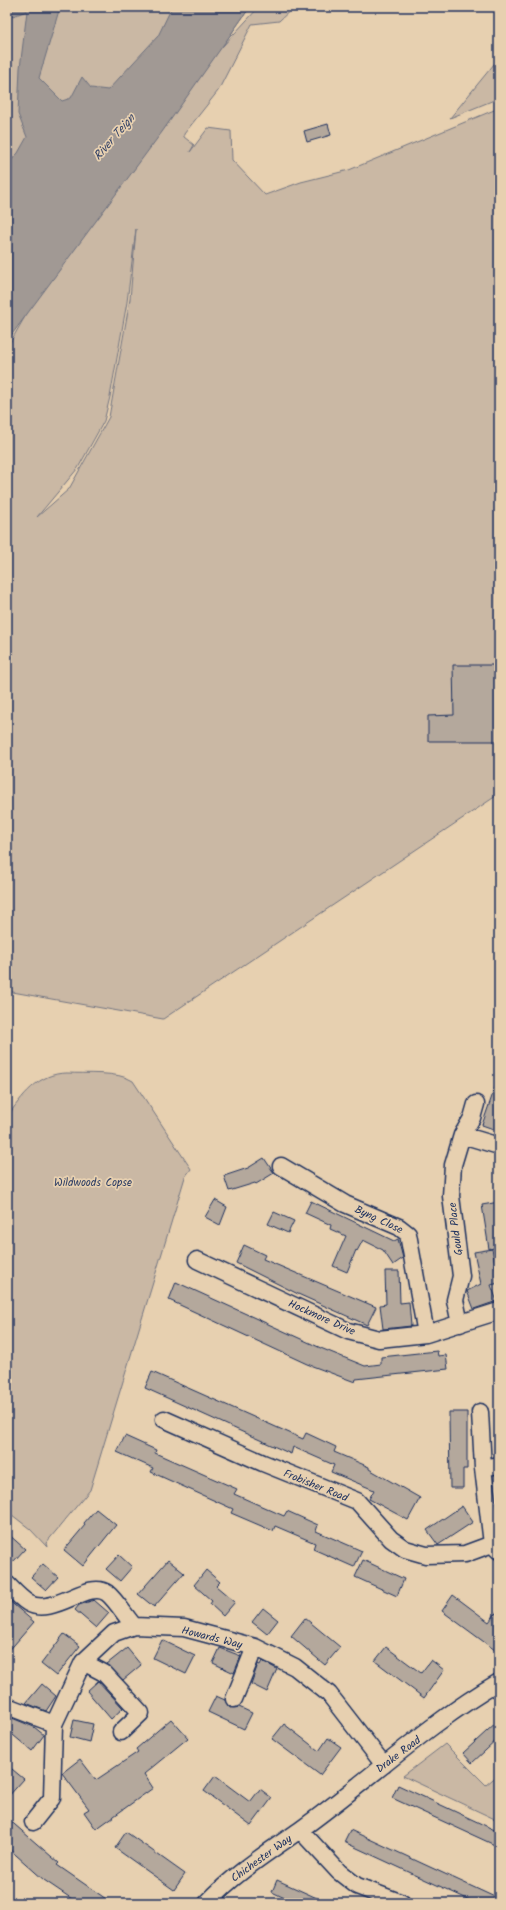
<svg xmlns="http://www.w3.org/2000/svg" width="506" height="1910" font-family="Kalam,sans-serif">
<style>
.green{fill:#cab8a4;stroke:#727481;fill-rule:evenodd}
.water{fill:#a19994;stroke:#6b6f7e}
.building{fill:#b4a89c;stroke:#1b2f5e}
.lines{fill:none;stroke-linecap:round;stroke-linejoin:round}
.minor-casing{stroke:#1b2f5e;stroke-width:19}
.minor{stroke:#e7d0b0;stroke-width:16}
.labels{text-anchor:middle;stroke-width:3.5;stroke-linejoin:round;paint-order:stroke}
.park-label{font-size:11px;fill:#2c3d65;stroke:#e7d0b0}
.street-label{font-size:11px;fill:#1b2f5e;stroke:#e7d0b0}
.water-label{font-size:12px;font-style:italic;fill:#2f3f66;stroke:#e7d0b0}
</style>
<rect width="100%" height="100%" fill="#e7d0b0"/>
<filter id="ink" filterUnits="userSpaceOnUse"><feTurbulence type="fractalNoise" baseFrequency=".025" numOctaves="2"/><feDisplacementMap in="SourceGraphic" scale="8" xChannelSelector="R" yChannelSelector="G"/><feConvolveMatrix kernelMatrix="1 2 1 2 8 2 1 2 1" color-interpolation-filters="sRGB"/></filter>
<g filter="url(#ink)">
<path class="green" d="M 7,7 L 191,7 L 7,200 Z
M 250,7 L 222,47 L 259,7 L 294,7 L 279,21 L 252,24 L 218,91 L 184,134 L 184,137 L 194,145 L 190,152 L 208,128 L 231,131 L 232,160 L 265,195 L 301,182 L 349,170 L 499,108 L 499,794 L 163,1019 L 7,991 L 7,544 L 9,542 L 7,543 L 7,348 L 31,306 ZM 136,229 L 130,299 L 109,417 L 69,489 L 37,517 L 78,468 L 104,421 L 110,397 L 127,302 Z
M 499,58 L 499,98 L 450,118 Z
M 67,1073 C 85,1074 118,1071 133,1081 L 191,1169 L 185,1177 L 90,1490 L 46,1543 L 47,1547 L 30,1529 L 7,1511 L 7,1117 C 22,1096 38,1073 67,1073 Z
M 445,1744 L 486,1785 L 499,1774 L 499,1821 L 403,1776 Z"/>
<path class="water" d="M 7,7 L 60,7 L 39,78 L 62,101 L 71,98 L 82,77 L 91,88 L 108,90 L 158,36 L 172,7 L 250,7 L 162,132 L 7,341 L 7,165 L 18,153 L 27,137 L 18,114 L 20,68 L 27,11 L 7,18 Z"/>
<path class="building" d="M 328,124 L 331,135 L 307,142 L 304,131 Z
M 453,665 L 499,665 L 499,741 L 428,741 L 428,716 L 454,715 Z
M 497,1082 L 499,1082 L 499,1131 L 482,1125 Z
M 264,1158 L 274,1173 L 256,1184 L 255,1183 L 229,1191 L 224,1176 L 248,1168 Z
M 215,1200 L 227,1207 L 220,1225 L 205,1217 Z
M 311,1201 L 394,1241 L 398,1239 L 403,1258 L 393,1265 L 383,1250 L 363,1240 L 357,1251 L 356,1250 L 347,1272 L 333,1266 L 346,1236 L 330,1229 L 331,1225 L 305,1213 Z
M 499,1202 L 499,1247 L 489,1249 L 482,1205 Z
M 274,1212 L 294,1221 L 288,1233 L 268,1224 Z
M 244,1245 L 265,1255 L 263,1259 L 376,1307 L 367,1325 L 298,1294 L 236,1263 Z
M 492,1249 L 499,1283 L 491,1285 L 497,1301 L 474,1309 L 467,1291 L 481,1284 L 474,1252 Z
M 385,1271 L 399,1271 L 400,1303 L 409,1302 L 411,1326 L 383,1329 L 380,1305 L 386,1304 Z
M 176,1282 L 323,1349 L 365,1366 L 381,1364 L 381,1357 L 437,1351 L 438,1356 L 446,1355 L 448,1369 L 356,1379 L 355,1382 L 307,1364 L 169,1300 Z
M 152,1372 L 303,1439 L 306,1433 L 336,1447 L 334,1452 L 369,1467 L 369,1469 L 420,1498 L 408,1520 L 369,1499 L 374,1490 L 331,1472 L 334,1465 L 293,1447 L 291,1454 L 145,1388 Z
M 449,1412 L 467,1412 L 467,1469 L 463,1469 L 463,1488 L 450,1488 Z
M 125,1436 L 156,1450 L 155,1453 L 237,1489 L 234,1494 L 284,1516 L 287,1511 L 318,1525 L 316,1531 L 362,1551 L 354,1567 L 313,1549 L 315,1543 L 275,1526 L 273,1531 L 231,1513 L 233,1509 L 151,1472 L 153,1468 L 117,1452 Z
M 462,1506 L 473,1522 L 438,1545 L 427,1530 Z
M 96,1509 L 116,1525 L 83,1566 L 64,1550 L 85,1525 L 84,1523 Z
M 7,1533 L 25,1549 L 13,1562 L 7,1557 Z
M 119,1555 L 132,1567 L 120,1581 L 106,1569 Z
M 168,1560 L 184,1573 L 154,1607 L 138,1594 Z
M 363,1560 L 404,1579 L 397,1596 L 355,1577 Z
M 43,1564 L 58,1577 L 46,1590 L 31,1577 Z
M 206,1570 L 220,1582 L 216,1586 L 235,1602 L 223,1616 L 210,1604 L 212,1601 L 194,1585 Z
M 453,1595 L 489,1622 L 499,1609 L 499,1653 L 442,1611 Z
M 7,1599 L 34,1622 L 7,1653 Z
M 94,1600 L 109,1613 L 96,1628 L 75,1610 L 79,1605 Z
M 263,1608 L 278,1620 L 267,1634 L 252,1622 Z
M 305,1618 L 340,1647 L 325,1665 L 291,1636 Z
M 64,1634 L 80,1646 L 56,1676 L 41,1664 Z
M 162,1640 L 195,1656 L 186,1674 L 153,1658 Z
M 386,1647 L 421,1673 L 431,1660 L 444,1670 L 424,1698 L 375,1661 Z
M 127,1648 L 141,1665 L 123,1680 L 107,1664 Z
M 220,1648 L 241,1656 L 234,1673 L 213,1663 Z
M 262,1661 L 277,1669 L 267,1692 L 251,1684 L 258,1664 L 260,1665 Z
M 98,1681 L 123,1708 L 111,1719 L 87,1691 Z
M 42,1684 L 56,1696 L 46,1711 L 26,1703 Z
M 216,1696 L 225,1700 L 230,1708 L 239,1707 L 252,1713 L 244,1729 L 208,1712 Z
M 12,1718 L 34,1727 L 44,1735 L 32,1751 L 7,1730 L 7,1724 Z
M 171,1719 L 188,1738 L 144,1774 L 153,1788 L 96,1829 L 84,1812 L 89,1809 L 62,1773 L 80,1759 L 96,1780 L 138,1752 L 136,1749 Z
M 74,1720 L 93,1724 L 89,1742 L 70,1737 Z
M 499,1720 L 499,1738 L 472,1763 L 463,1753 Z
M 284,1724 L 319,1751 L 328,1738 L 341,1747 L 320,1775 L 272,1739 Z
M 7,1765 L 24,1779 L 7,1798 Z
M 215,1776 L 250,1802 L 260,1789 L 272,1798 L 251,1826 L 204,1791 Z
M 398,1785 L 499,1832 L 499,1847 L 392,1798 Z
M 7,1818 L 59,1863 L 57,1865 L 112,1903 L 78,1903 L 44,1880 L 7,1847 Z
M 350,1830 L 499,1899 L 499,1903 L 476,1903 L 344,1842 Z
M 126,1832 L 185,1874 L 174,1890 L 115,1848 Z
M 277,1880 L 328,1903 L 295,1903 L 272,1892 Z"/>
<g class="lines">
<defs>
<path id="minor" d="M 462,1135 L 499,1146
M 281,1166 L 345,1204 L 399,1227 L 408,1234 L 426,1334
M 197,1260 L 348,1331 L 379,1339 L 426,1334 L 499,1311
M 460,1324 L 455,1300 L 461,1276 L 451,1196 L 453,1165 L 462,1135 L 472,1118 L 476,1104
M 480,1412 L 483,1468 L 492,1544
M 164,1419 L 263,1463 L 357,1501 L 391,1539 L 405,1549 L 426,1555 L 465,1554 L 492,1544 L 499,1551
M 483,1468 L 499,1465
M 7,1584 C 13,1590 20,1598 28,1603 C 53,1618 88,1579 107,1593 C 116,1600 126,1617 134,1626
M 83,1662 L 104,1673 L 141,1713 L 121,1732
M 234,1699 L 255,1647
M 7,1706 L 54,1724
M 33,1822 L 52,1798 L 54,1724 L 83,1662 L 114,1633 L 134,1626 L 184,1628 L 255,1647 L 295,1667 L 329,1694 L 384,1765
M 300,1830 L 339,1872 L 357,1886 L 402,1903
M 207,1903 C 234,1874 267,1853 300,1830 C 367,1782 427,1724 499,1682"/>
</defs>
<use href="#minor" class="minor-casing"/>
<use href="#minor" class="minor"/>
</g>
</g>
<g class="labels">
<g class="park-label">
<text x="93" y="1186">Wildwoods Copse</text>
</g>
<g class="street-label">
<text transform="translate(379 1219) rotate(25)" y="4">Byng Close</text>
<text transform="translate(455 1229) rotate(-97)" y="4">Gould Place</text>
<text transform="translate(322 1317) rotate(24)" y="4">Hockmore Drive</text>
<text transform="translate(316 1485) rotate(22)" y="4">Frobisher Road</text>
<text transform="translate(212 1637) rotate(14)" y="4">Howards Way</text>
<text transform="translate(398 1754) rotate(-37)" y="4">Drake Road</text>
<text transform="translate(261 1858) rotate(-36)" y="4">Chichester Way</text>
</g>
<g class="water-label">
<text transform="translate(114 137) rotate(-49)" y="4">River Teign</text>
</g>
</g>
<rect width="506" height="1910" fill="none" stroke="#e7d0b0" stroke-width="24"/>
<rect x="12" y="12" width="482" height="1886" fill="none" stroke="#1b2f5e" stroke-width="1.5" filter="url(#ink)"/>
</svg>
